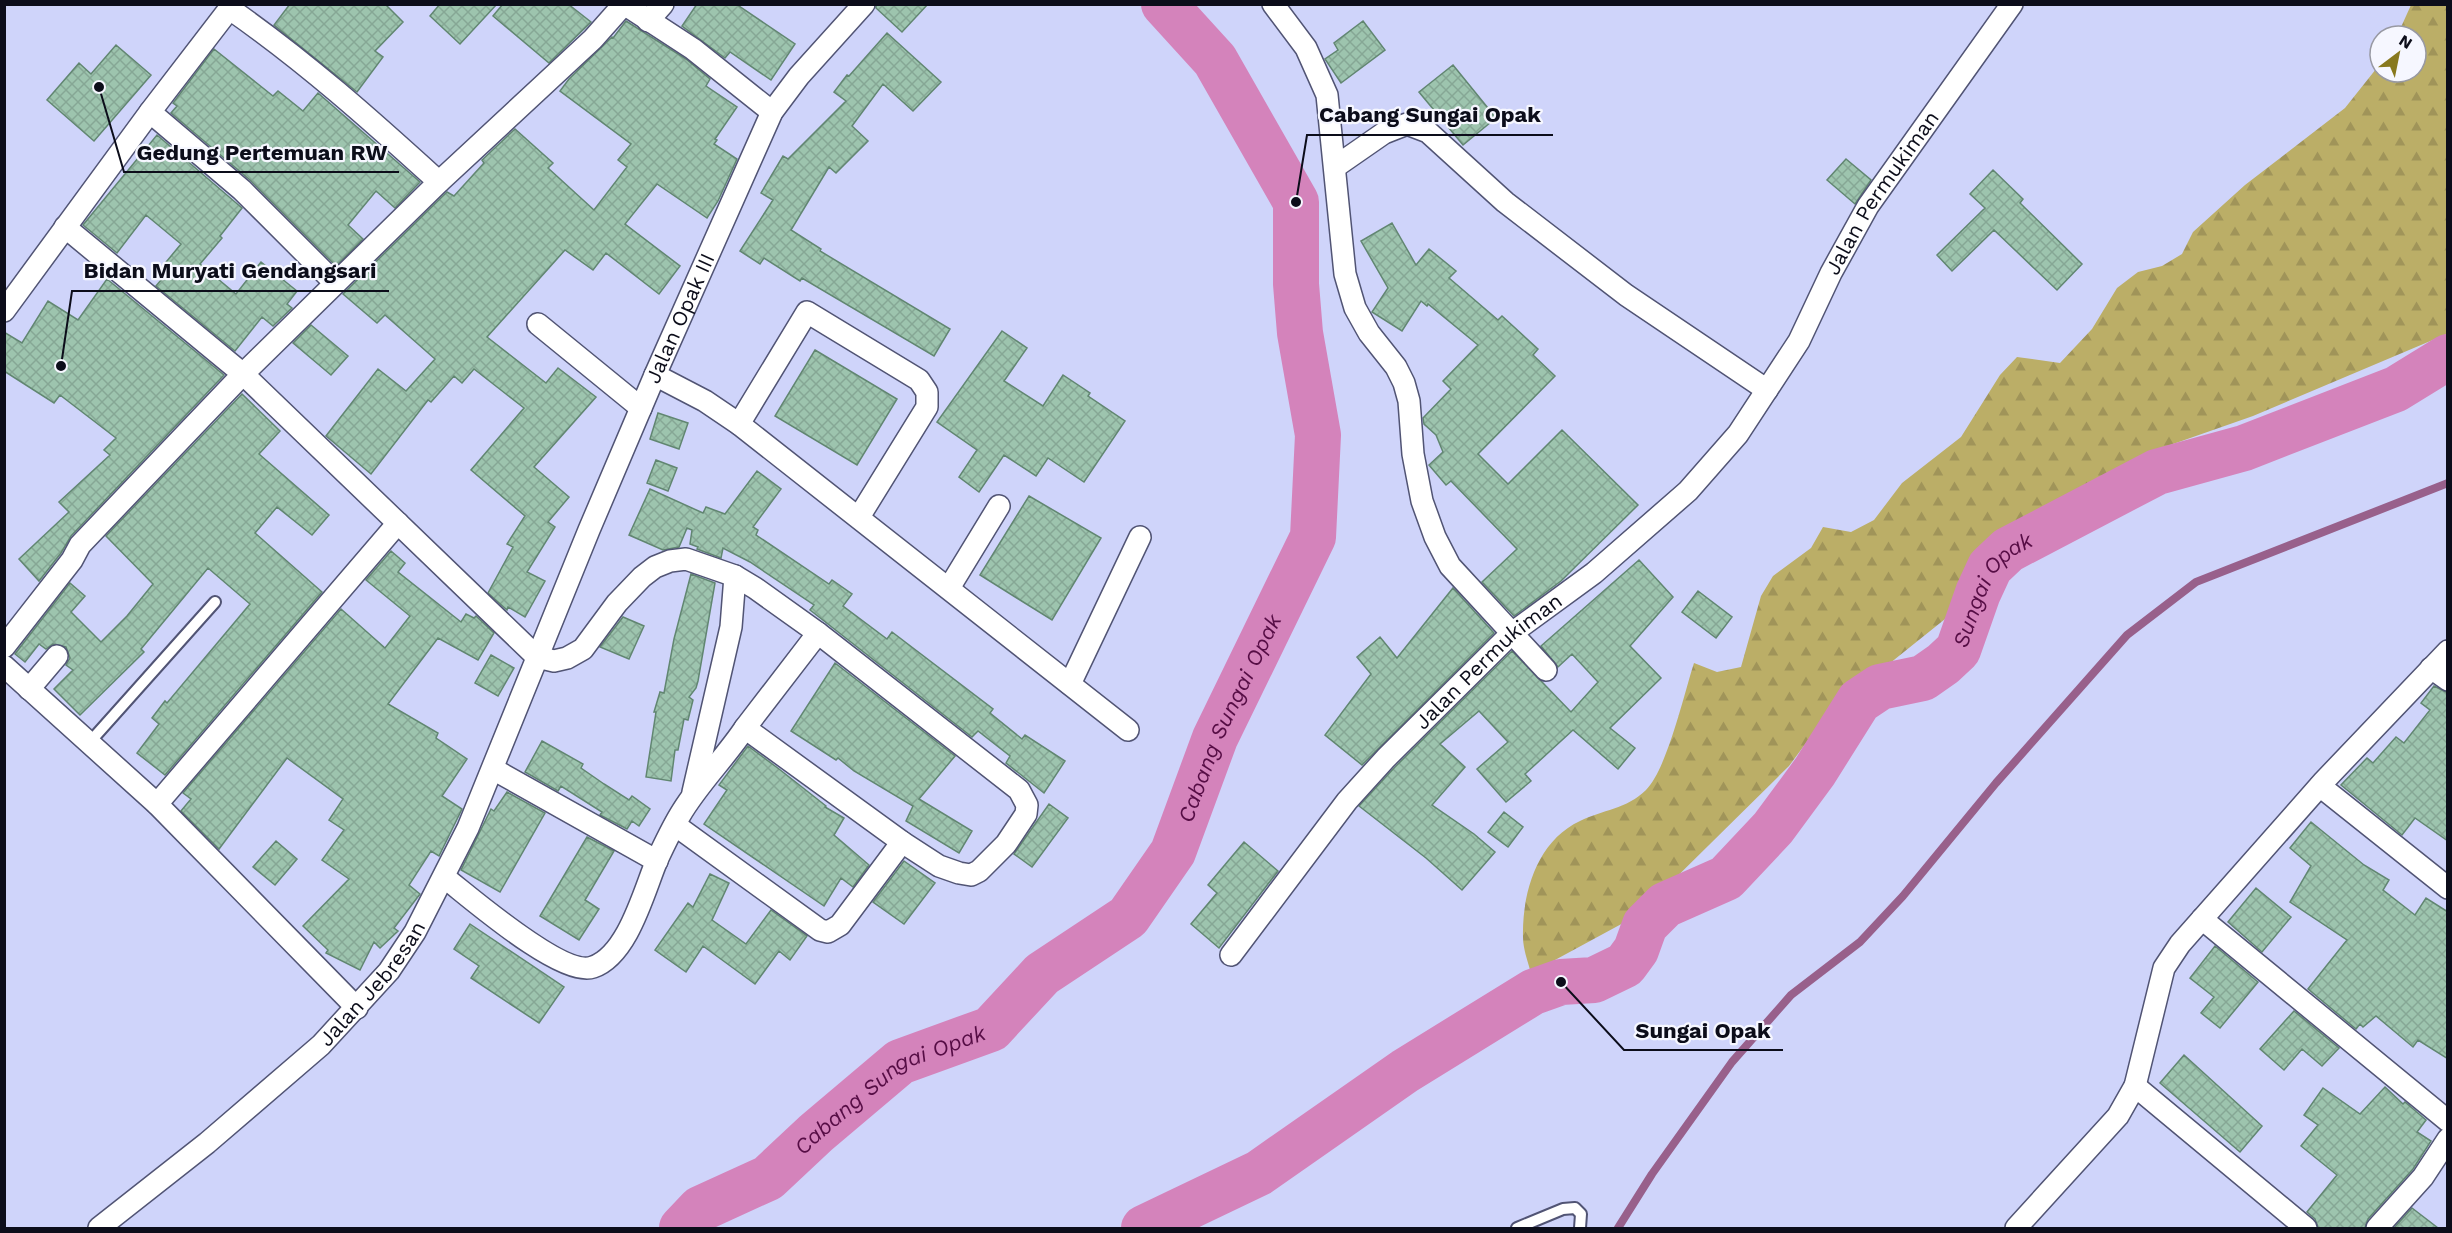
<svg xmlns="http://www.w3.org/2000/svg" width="2452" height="1233" font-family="'Work Sans',sans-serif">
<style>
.forest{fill:url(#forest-firs)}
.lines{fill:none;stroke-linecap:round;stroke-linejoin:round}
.stream{stroke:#98608b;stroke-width:8}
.river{stroke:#d483bb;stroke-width:46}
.building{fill:url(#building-cross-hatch);stroke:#618671;stroke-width:1.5}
.lane-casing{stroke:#515474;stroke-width:14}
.street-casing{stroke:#515474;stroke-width:24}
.lane{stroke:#fff;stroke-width:10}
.street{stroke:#fff;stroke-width:21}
.labels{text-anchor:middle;stroke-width:4.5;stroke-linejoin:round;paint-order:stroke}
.street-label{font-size:21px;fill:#0c0d1a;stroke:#f6f7ff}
.water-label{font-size:22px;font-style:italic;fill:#560d45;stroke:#f6f7ff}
.leader{fill:none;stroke:#0c0d1a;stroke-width:2}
.callout-dot{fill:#0c0d1a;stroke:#f6f7ff;stroke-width:2}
.callout-label{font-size:22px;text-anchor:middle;font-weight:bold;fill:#0c0d1a;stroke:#f6f7ff;stroke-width:4.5;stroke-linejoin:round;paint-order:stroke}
</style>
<defs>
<pattern id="forest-firs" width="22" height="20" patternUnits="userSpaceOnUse" patternTransform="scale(1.5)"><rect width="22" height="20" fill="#bbae67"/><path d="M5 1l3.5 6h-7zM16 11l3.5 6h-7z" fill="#a09459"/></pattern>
<pattern id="building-cross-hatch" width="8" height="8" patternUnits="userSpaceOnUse" patternTransform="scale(1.5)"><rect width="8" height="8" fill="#9dc4ae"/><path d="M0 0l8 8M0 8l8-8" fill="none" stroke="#86a795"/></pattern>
</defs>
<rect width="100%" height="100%" fill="#cfd4fa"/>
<path class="forest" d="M 2411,5 L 2447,5 L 2447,334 L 2253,416 L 2156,450 L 1829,712 L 1789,766 L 1638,915 L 1531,973 C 1528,962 1523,949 1523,937 C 1522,893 1537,841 1580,821 C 1602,810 1627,809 1646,790 C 1667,769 1684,694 1694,663 L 1717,672 L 1741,667 L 1761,596 L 1773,576 L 1811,548 L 1823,527 L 1851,532 L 1874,520 L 1902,483 L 1961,437 L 2000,375 L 2017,357 L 2060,363 L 2092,329 L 2117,288 L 2138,272 L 2162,266 L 2182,254 L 2193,232 L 2245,185 L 2345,108 L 2380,64 L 2380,72 L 2416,72 L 2416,36 L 2397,36 Z"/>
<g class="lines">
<path class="stream" d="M 1618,1228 L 1652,1174 L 1732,1062 L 1791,995 L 1860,942 L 1903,896 L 1996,783 L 2127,635 L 2196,582 L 2448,483"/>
<g class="river">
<path id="s1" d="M 682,1228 L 700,1209 L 768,1178 L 816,1133 L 900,1062 L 991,1029 L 1042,974 L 1128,917 L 1173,852 L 1215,738 L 1313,537 L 1318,435 L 1300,333 L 1296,284 L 1296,202 L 1215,60 L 1164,4"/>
<path id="s2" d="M 1144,1228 L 1259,1173 L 1405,1071 L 1533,992 L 1561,982 L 1594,980 L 1625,965 L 1636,950 L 1645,925 L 1665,905 L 1726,878 L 1773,828 L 1815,771 L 1859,701 L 1880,687 L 1923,678 L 1943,664 L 1958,650 L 1978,593 L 1990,567 L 2008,550 L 2157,472 L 2244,448 L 2396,389 L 2448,357"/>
</g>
</g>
<path class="building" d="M 290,4 L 385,4 L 403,22 L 375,51 L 383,57 L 357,92 L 274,25 Z
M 440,4 L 497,4 L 460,44 L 430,16 Z
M 503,4 L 568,4 L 591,22 L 549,63 L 493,16 Z
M 697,4 L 736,4 L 795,44 L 771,80 L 730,52 L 725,58 L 682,26 Z
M 876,4 L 928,4 L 902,32 L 876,8 Z
M 626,21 L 686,59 L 710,79 L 706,86 L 737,107 L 715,139 L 717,140 L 714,144 L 737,159 L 718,201 L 707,218 L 657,184 L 625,224 L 680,266 L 659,294 L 606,253 L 593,270 L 565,250 L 487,337 L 546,383 L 558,368 L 596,397 L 534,467 L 569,497 L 548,522 L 555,527 L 527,572 L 545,581 L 525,617 L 508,607 L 507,610 L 488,593 L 513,547 L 507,544 L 525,516 L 471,470 L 524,408 L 474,369 L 462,383 L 454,376 L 431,402 L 428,400 L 371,474 L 326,436 L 378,369 L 406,391 L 435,359 L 385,315 L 377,323 L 343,294 L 447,192 L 454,196 L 484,163 L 482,160 L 515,129 L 553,163 L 548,168 L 594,210 L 627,167 L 618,160 L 631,144 L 560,91 L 569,79 L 612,37 L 613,38 Z
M 1363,21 L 1385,50 L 1341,83 L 1325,59 L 1338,50 L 1334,43 Z
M 887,33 L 941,82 L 913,111 L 883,84 L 852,126 L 868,141 L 836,173 L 829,167 L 791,230 L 821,249 L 820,251 L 950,329 L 934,356 L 802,278 L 800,281 L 764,258 L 760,264 L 740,251 L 773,200 L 761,193 L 783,156 L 788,159 L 846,101 L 834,92 L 847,75 L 849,76 Z
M 116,45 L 151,75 L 94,141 L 47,100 L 79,63 L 91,74 Z
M 214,49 L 273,96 L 278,91 L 303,111 L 318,93 L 420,182 L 395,208 L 376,191 L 348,225 L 363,239 L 336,266 L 250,180 L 171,113 L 177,106 L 173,103 Z
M 1453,65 L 1496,118 L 1463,145 L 1419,92 Z
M 157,135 L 242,208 L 220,236 L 222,238 L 200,264 L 236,294 L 261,262 L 297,291 L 287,304 L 292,308 L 273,326 L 262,317 L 235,351 L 156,286 L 167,273 L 162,267 L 181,244 L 146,215 L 117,253 L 83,225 Z
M 1846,159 L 1871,180 L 1855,204 L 1827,180 Z
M 1993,170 L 2023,199 L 2020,203 L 2082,264 L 2057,290 L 1994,230 L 1952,271 L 1937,255 L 1985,208 L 1970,194 Z
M 1392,223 L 1416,265 L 1429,249 L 1456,271 L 1449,278 L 1498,320 L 1502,316 L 1538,349 L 1533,355 L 1555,376 L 1478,454 L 1508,484 L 1562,430 L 1638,505 L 1561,581 L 1514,616 L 1482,582 L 1517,549 L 1451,481 L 1446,485 L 1429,465 L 1443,452 L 1436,435 L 1424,424 L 1423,418 L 1451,389 L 1443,381 L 1478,345 L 1428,304 L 1427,306 L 1421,301 L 1402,331 L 1372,312 L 1388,288 L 1361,241 Z
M 107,279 L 224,375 L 71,536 L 61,553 L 39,581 L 19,559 L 69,512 L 59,502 L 110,455 L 104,450 L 116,438 L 60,395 L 54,403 L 4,371 L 4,332 L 22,343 L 48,301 L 78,320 Z
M 311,325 L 348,356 L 331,375 L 293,343 Z
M 1002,331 L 1027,348 L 1004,381 L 1043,406 L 1063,375 L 1090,393 L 1088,396 L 1125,421 L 1084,482 L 1048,458 L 1036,476 L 1004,455 L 979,492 L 959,477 L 977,450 L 937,422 Z
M 815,350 L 897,399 L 857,465 L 775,416 Z
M 242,394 L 280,431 L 259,454 L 329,515 L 312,535 L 277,507 L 255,533 L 322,592 L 165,775 L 137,753 L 159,724 L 152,718 L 165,701 L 167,703 L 250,604 L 208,568 L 141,649 L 144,652 L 80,715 L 54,689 L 73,670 L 66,665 L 70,658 L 66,647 L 53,644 L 46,649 L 39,644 L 25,662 L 15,654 L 70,583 L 85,596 L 71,612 L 101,642 L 127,616 L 153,584 L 106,536 Z
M 658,413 L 688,423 L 679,449 L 650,439 Z
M 656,460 L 677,468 L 668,491 L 647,483 Z
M 757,471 L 781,489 L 753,527 L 758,530 L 756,535 L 829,584 L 832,580 L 852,594 L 843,606 L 887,639 L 892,632 L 993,709 L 990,713 L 1022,739 L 1025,735 L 1065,761 L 1044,793 L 1006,763 L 1010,756 L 978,731 L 972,737 L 810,610 L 814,605 L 750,562 L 723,548 L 721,558 L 697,549 L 698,547 L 690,544 L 692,530 L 687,528 L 679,547 L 663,550 L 629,535 L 650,489 L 703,513 L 706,507 L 725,514 Z
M 1029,496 L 1101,538 L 1052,620 L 980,575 Z
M 391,551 L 405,563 L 398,572 L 461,622 L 466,614 L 474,618 L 476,616 L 494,633 L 478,660 L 438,638 L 388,704 L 438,733 L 436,738 L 467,759 L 442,796 L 462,809 L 439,856 L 431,851 L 409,885 L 420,894 L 394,928 L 398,931 L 380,948 L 374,942 L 360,970 L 326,953 L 328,950 L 303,926 L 349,879 L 322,860 L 344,830 L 329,820 L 343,799 L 287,758 L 219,849 L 181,811 L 191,799 L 183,793 L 341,609 L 385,648 L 410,616 L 366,580 Z
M 1639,560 L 1673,597 L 1630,646 L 1661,678 L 1610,728 L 1635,748 L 1618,769 L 1573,730 L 1525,774 L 1531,781 L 1506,802 L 1477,769 L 1508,742 L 1479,711 L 1440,744 L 1465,767 L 1432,805 L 1474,834 L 1495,852 L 1462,890 L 1426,858 L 1359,806 L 1395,767 L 1512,651 L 1571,712 L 1598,682 L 1572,654 L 1558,667 L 1541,646 Z
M 691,574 L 715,583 L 698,681 L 696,688 L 689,697 L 693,700 L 688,720 L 684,719 L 678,750 L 675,750 L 671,781 L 646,777 L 656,712 L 654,712 L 660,692 L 664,693 L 674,639 Z
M 1453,588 L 1494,633 L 1362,765 L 1325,735 L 1371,674 L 1357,657 L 1380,637 L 1397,658 Z
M 1698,591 L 1732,617 L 1716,638 L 1682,612 Z
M 623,617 L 644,626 L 629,659 L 600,647 Z
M 491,655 L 514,668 L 498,696 L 475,683 Z
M 835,663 L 955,756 L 919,799 L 972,831 L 959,853 L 906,821 L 913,806 L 854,771 L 838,758 L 836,760 L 791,731 Z
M 2434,686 L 2448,693 L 2448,841 L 2415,818 L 2402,835 L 2341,785 L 2367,758 L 2373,763 L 2396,737 L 2404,743 L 2430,710 L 2421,703 Z
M 542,741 L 583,764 L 581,768 L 604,784 L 629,800 L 632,796 L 650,809 L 639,826 L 632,821 L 627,829 L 600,815 L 602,812 L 561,786 L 558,791 L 525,772 Z
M 748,746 L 779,769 L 826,806 L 825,807 L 844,818 L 834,835 L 869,865 L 853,887 L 841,878 L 824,906 L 704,824 L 727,790 L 719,785 Z
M 507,792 L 545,813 L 500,892 L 461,870 L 491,809 L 494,811 Z
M 1049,804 L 1068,818 L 1032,867 L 1014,854 Z
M 1504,812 L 1523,827 L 1508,847 L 1488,832 Z
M 2311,822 L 2364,865 L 2389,880 L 2383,890 L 2415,915 L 2426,898 L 2448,912 L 2448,1059 L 2418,1040 L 2413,1047 L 2376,1016 L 2363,1027 L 2360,1024 L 2356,1029 L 2308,989 L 2347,940 L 2290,902 L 2311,866 L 2290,848 Z
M 587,837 L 614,851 L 585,900 L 599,909 L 579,940 L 540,916 Z
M 276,841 L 297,859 L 275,885 L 253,867 Z
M 1244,842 L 1278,871 L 1219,948 L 1191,924 L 1217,893 L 1208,885 Z
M 904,861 L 935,883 L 904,924 L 873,902 Z
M 710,874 L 729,883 L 712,920 L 746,944 L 771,910 L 807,936 L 790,960 L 779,951 L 755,984 L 703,946 L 686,972 L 655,950 L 688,903 L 693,907 Z
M 2256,888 L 2291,917 L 2262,952 L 2228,922 Z
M 470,924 L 564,987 L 539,1023 L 471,978 L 479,966 L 454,949 Z
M 2215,946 L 2258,982 L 2220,1028 L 2201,1013 L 2214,997 L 2190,978 Z
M 2294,1011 L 2339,1048 L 2322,1066 L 2302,1049 L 2284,1070 L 2260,1049 Z
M 2184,1055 L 2262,1126 L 2240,1152 L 2160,1083 Z
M 2385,1087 L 2403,1104 L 2405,1102 L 2426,1120 L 2417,1132 L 2431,1141 L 2413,1169 L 2368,1219 L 2365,1228 L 2318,1228 L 2315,1219 L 2307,1212 L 2337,1175 L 2301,1146 L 2318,1125 L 2304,1115 L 2323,1088 L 2360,1114 Z
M 2412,1208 L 2438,1228 L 2394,1228 Z"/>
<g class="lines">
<defs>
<path id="lane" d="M 89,743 L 215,602
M 1517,1228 L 1563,1209 L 1575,1208 L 1581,1214 L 1580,1228"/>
<g id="street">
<path d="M 624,4 L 693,49 L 772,112"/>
<path d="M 1273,4 L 1306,48 L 1327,95 L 1345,274 L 1355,308 L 1369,333 L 1396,367 L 1404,383 L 1409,401 L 1413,454 L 1422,501 L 1435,537 L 1450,566 L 1546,670"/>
<path d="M 230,9 C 305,61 372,121 439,182"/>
<path d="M 648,21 L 663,4"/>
<path d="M 150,112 L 242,190 L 335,283"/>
<path d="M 1335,167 L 1384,133 L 1407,124 L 1428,132 L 1505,202 L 1626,295 L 1767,390"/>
<path d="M 4,311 L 150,112 L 233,4"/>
<path d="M 538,324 L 641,408"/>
<path d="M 655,375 L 705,401 L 739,424 L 1128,730"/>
<path d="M 739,424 L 807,312 L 919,380 L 927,392 L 927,407 L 859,517"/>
<path d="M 949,588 L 999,506"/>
<path d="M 4,647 L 72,560 L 80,545 L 243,374 L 65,227"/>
<path d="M 4,666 L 157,804 L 357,1008"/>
<path d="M 2431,668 L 2448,680"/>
<path d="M 1070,684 L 1140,537"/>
<path d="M 29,689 L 57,656"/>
<path d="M 745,728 L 818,633"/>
<path d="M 493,769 L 657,861"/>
<path d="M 2320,786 L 2448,888"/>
<path d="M 693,792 L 731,627 L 735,576"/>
<path d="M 157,804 L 398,523"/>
<path d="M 675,825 L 820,930 L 828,932 L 840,925 L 902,842"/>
<path d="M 444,877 C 470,897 562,978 593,967 C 628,955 644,891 657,860 C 664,845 671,830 680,815 C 698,784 725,758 745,728 L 902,842 L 939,866 L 959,873 L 971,875 L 979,871 L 1006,844 L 1026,814 L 1027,805 L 1019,790 L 818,633 L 755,588 L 735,576 L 686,559 L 670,561 L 655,567 L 642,577 L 617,603 L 583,649 L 567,658 L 554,661 L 537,657 L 243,374 L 439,182 L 593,39 L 624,4"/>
<path d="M 2202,919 L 2448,1121"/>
<path id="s3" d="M 1231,955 L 1347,801 L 1386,758 L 1512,633 L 1594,573 L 1688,491 L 1738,434 L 1799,341 L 1831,273 L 1868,206 L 2012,4"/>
<path d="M 2135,1086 L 2306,1228"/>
<path id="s4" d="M 99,1228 L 207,1143 L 321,1045 L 389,971 L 415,932 L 468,828 L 589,530 L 655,375 L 772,112 L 799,76 L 864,4"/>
<path d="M 2016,1228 L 2118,1116 L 2135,1086 L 2164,968 L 2180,944 L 2324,781 L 2448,651"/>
<path d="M 2377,1228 L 2423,1177 L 2448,1139"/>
</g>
</defs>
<use href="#lane" class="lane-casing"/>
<use href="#street" class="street-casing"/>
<use href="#lane" class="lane"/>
<use href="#street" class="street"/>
</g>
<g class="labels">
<g class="street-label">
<text dy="7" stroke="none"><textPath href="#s3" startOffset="1012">Jalan Permukiman</textPath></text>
<text dy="7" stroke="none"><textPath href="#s4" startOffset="1104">Jalan Opak III</textPath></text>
<text dy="7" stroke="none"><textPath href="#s3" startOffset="392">Jalan Permukiman</textPath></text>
<text dy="7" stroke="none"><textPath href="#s4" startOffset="368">Jalan Jebresan</textPath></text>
</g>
<g class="water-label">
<text dy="8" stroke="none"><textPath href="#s2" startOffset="1101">Sungai Opak</textPath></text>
<text dy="8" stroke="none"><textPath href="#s1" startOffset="776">Cabang Sungai Opak</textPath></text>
<text dy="8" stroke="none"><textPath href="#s1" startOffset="254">Cabang Sungai Opak</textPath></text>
</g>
</g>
<path class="leader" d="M1296 202L1307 135H1553M99 87L124 172H399M61 366L72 291H389M1561 982L1624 1050H1783"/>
<g class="callout-dot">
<circle cx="1296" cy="202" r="6"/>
<circle cx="99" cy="87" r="6"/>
<circle cx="61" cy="366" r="6"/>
<circle cx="1561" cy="982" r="6"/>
</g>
<g class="callout-label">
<text x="1430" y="122">Cabang Sungai Opak</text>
<text x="262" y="160">Gedung Pertemuan RW</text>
<text x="230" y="278">Bidan Muryati Gendangsari</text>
<text x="1703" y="1038">Sungai Opak</text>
</g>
<rect width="2452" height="1233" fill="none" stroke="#0c0d1a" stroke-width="12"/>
<g transform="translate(2398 54) rotate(32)"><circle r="28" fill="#f6f7ff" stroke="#9899a3" stroke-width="1.5"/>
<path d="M0-4.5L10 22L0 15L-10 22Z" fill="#88791e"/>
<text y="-9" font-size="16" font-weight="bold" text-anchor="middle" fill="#0c0d1a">N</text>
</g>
</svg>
